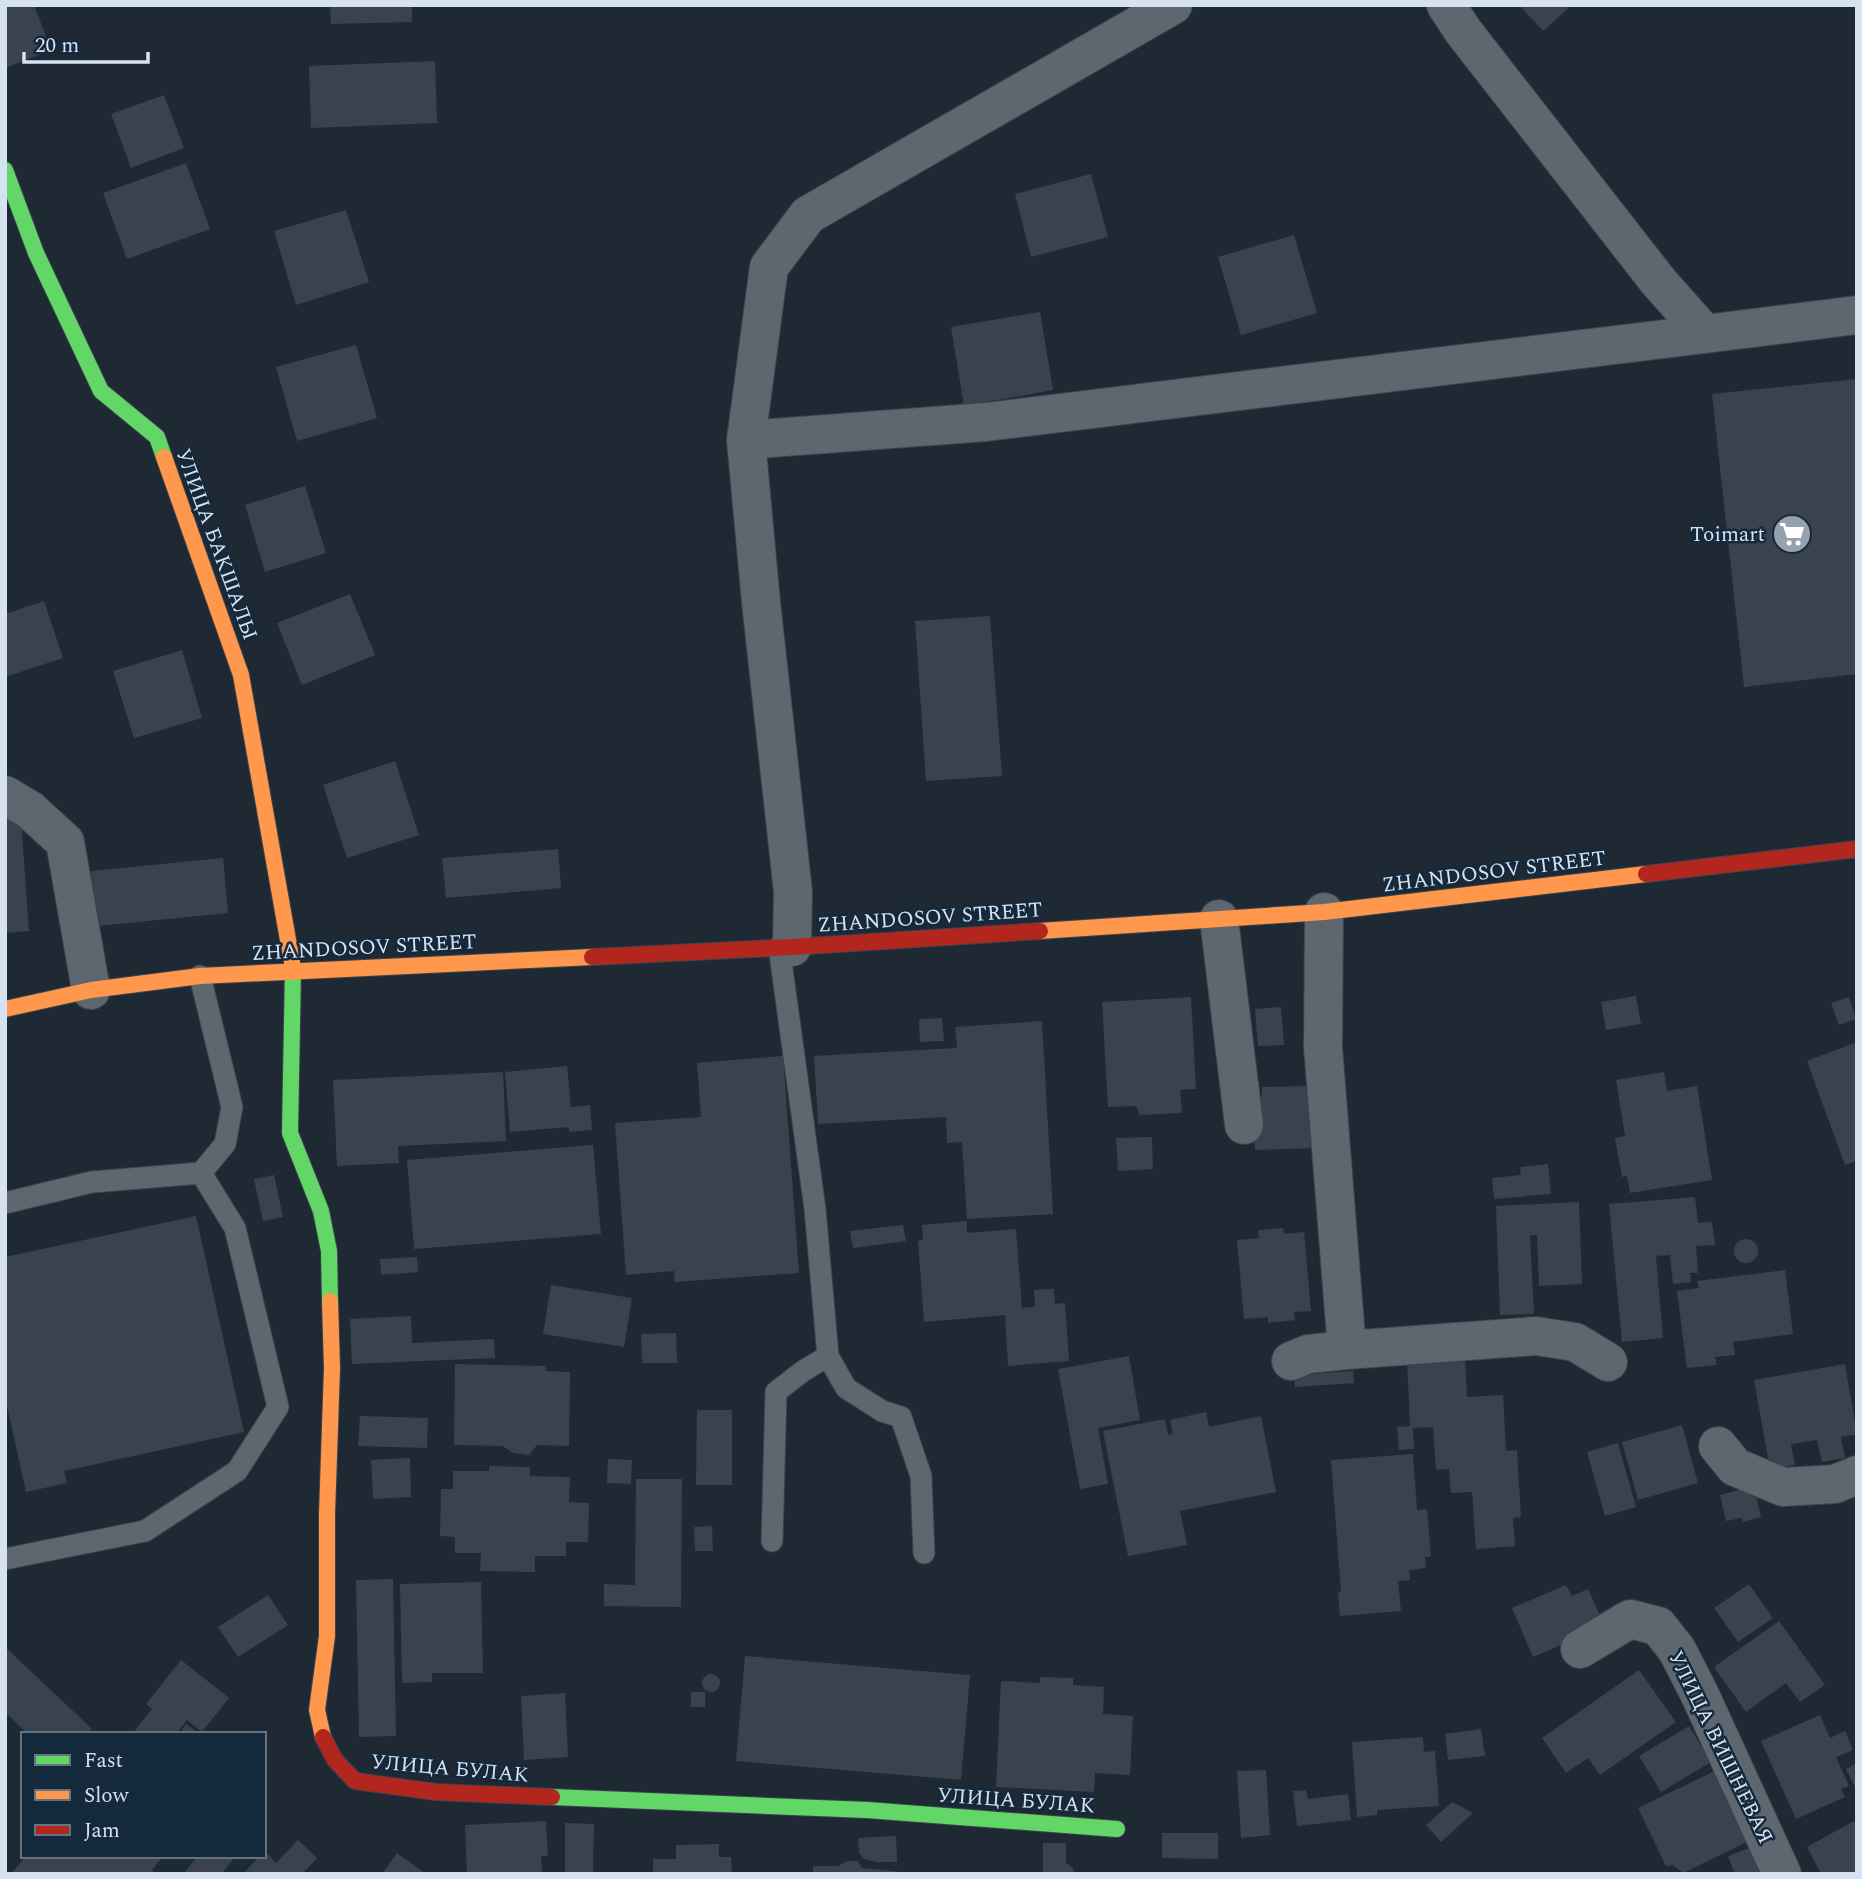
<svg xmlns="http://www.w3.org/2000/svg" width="1862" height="1879" font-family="Spectral,serif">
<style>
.building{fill:#3a434d}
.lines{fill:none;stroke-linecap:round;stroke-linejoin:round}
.lane-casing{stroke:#3b444d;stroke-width:23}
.street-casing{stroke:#3b444d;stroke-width:40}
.fast-casing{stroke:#3b444d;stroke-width:18}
.slow-casing{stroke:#3b444d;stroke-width:18}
.jam-casing{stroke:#3b444d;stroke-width:18}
.lane{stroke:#5e666f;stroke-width:21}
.street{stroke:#5e666f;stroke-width:38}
.fast{stroke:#63d668;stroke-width:16}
.slow{stroke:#ff974d;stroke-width:16}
.jam{stroke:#b3261e;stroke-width:16}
.labels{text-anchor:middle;stroke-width:5;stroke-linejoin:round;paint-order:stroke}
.poi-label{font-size:21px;fill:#d5e2ef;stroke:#15293d;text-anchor:end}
.street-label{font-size:21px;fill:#d5e2ef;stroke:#15293d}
</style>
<rect width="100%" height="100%" fill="#1e2934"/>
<path class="building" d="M 5,5 L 34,5 L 51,50 L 5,68 Z
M 330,5 L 412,5 L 412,22 L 331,24 Z
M 1519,5 L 1572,5 L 1543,31 Z
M 435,61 L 437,123 L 311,128 L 309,66 Z
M 164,95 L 184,148 L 131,168 L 111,114 Z
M 186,163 L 210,229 L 127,259 L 103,193 Z
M 1091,174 L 1108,237 L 1031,257 L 1015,194 Z
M 346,210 L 369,282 L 296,305 L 274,231 Z
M 1294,235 L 1317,313 L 1241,335 L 1218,257 Z
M 1040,312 L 1053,390 L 964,406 L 951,327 Z
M 356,345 L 377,418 L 297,441 L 276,367 Z
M 1857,379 L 1857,674 L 1744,687 L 1712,394 Z
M 305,486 L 326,553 L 265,572 L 245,505 Z
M 350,594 L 375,655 L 302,685 L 277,623 Z
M 44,601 L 63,658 L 5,677 L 5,614 Z
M 990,616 L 1002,776 L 926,781 L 915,621 Z
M 182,650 L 202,718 L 134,738 L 113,671 Z
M 395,761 L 419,835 L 347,858 L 323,785 Z
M 21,819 L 29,931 L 5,933 L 5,820 Z
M 558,849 L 561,888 L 446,898 L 442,858 Z
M 223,858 L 228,913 L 97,926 L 91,871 Z
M 1636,996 L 1641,1024 L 1606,1030 L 1601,1002 Z
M 1191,997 L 1196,1089 L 1180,1090 L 1182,1113 L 1140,1115 L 1136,1106 L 1108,1107 L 1102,1002 Z
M 1849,997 L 1856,1019 L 1839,1025 L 1831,1003 Z
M 1281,1007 L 1284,1045 L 1258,1046 L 1255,1009 Z
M 942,1018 L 944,1041 L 920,1042 L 919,1019 Z
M 1042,1021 L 1053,1214 L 967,1219 L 962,1142 L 947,1143 L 946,1117 L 818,1124 L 814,1056 L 957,1048 L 955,1027 Z
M 1857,1042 L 1857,1161 L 1845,1165 L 1807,1061 Z
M 783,1056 L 799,1273 L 675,1282 L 674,1271 L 626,1275 L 615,1123 L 701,1117 L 697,1063 Z
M 567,1066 L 571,1107 L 590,1105 L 592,1130 L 569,1132 L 569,1127 L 510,1132 L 505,1072 Z
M 503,1072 L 506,1141 L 398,1146 L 399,1163 L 337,1166 L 333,1080 Z
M 1664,1072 L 1667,1091 L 1697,1086 L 1712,1180 L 1630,1193 L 1627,1176 L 1622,1177 L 1615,1138 L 1625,1136 L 1616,1080 Z
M 1312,1086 L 1314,1148 L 1255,1150 L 1253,1097 L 1262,1097 L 1262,1087 Z
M 1152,1137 L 1153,1169 L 1118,1171 L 1116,1138 Z
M 593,1145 L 601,1234 L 414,1249 L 407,1160 Z
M 1548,1164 L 1551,1194 L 1494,1199 L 1492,1178 L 1521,1175 L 1520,1167 Z
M 274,1175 L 283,1217 L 263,1221 L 254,1179 Z
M 1695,1197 L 1698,1223 L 1712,1222 L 1715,1245 L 1696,1246 L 1698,1273 L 1690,1273 L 1691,1282 L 1673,1284 L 1670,1255 L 1656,1256 L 1663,1338 L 1622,1342 L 1609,1204 Z
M 1579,1202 L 1582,1284 L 1539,1286 L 1537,1235 L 1530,1235 L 1534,1314 L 1500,1315 L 1496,1206 Z
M 196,1216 L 244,1432 L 64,1471 L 67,1483 L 26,1492 L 5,1397 L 5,1257 Z
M 967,1221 L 967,1233 L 1016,1229 L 1022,1308 L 1035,1307 L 1034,1290 L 1054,1289 L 1055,1304 L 1065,1303 L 1069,1361 L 1008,1366 L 1005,1315 L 924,1322 L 918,1241 L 923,1240 L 922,1225 Z
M 903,1225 L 906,1241 L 853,1248 L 850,1231 Z
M 1283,1228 L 1284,1234 L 1304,1232 L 1311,1311 L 1294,1312 L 1295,1320 L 1268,1323 L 1268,1317 L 1244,1319 L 1237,1240 L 1259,1238 L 1258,1230 Z
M1734 1251a12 12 0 1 1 24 0a12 12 0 1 1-24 0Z
M 417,1257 L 418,1272 L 381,1275 L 380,1259 Z
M 1785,1270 L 1793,1334 L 1733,1342 L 1735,1355 L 1715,1357 L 1717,1365 L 1687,1368 L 1677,1291 L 1699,1288 L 1697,1281 Z
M 551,1285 L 632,1298 L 624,1347 L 543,1334 Z
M 411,1316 L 412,1343 L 494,1339 L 495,1358 L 352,1364 L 350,1319 Z
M 676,1333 L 677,1363 L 642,1363 L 641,1334 Z
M 1129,1356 L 1140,1420 L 1098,1428 L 1108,1484 L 1080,1489 L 1058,1369 Z
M 1465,1358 L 1467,1397 L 1503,1395 L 1506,1451 L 1517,1450 L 1521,1517 L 1513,1518 L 1515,1546 L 1476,1549 L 1472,1492 L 1451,1493 L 1449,1469 L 1436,1470 L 1433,1427 L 1413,1428 L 1414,1449 L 1399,1450 L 1397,1427 L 1410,1426 L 1407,1361 Z
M 455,1364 L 545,1366 L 546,1371 L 570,1372 L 569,1446 L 537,1445 L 529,1455 L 513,1453 L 503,1446 L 454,1445 Z
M 1845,1364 L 1857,1434 L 1841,1437 L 1845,1458 L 1822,1462 L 1817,1440 L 1791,1444 L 1795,1465 L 1770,1469 L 1754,1380 Z
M 1353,1371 L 1354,1383 L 1295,1387 L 1294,1375 Z
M 697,1410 L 732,1410 L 732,1485 L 696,1485 Z
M 1206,1412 L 1209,1427 L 1261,1416 L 1276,1492 L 1180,1511 L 1187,1545 L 1128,1556 L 1103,1431 L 1165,1419 L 1168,1435 L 1173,1434 L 1170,1420 Z
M 360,1416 L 428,1418 L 427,1448 L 358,1446 Z
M 1682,1425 L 1698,1483 L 1638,1500 L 1622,1442 Z
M 1618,1443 L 1636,1507 L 1605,1516 L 1587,1452 Z
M 1413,1454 L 1417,1510 L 1427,1509 L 1431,1557 L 1425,1557 L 1426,1568 L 1409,1570 L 1410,1580 L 1398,1581 L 1401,1611 L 1340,1616 L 1338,1593 L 1341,1592 L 1331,1460 Z
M 410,1458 L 411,1497 L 373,1499 L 371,1460 Z
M 608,1459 L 632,1460 L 631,1484 L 607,1483 Z
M 489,1466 L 530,1467 L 530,1476 L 570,1477 L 569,1502 L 589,1503 L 588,1542 L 566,1542 L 566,1556 L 535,1556 L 535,1572 L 480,1571 L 481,1553 L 455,1553 L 455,1537 L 440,1536 L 441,1489 L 453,1489 L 453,1471 L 489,1471 Z
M 636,1479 L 682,1479 L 681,1607 L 604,1606 L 604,1584 L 635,1585 Z
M 1754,1486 L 1761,1517 L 1743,1522 L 1742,1518 L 1726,1521 L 1720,1495 Z
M 712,1526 L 713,1551 L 695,1551 L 694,1527 Z
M 393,1579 L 396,1736 L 359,1737 L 356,1580 Z
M 481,1582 L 483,1673 L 432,1673 L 432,1682 L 402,1683 L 400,1584 Z
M 1749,1584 L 1773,1618 L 1738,1642 L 1714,1608 Z
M 1566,1585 L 1572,1596 L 1588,1589 L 1605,1626 L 1533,1657 L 1512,1608 Z
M 268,1595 L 288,1625 L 238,1657 L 218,1627 Z
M 1779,1621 L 1825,1685 L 1800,1702 L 1786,1683 L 1746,1712 L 1714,1667 Z
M 5,1647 L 91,1728 L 92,1734 L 28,1734 L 5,1712 Z
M 745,1656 L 970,1675 L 961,1780 L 736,1761 Z
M 181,1660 L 229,1698 L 202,1732 L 187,1720 L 176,1734 L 132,1734 L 152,1709 L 146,1704 Z
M 1639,1670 L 1676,1722 L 1600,1775 L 1588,1758 L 1566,1773 L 1542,1738 Z
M702 1683a9 9 0 1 1 18 0a9 9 0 1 1-18 0Z
M 1040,1677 L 1073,1678 L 1073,1685 L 1104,1687 L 1103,1714 L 1133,1716 L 1130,1775 L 1095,1773 L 1094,1792 L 996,1787 L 1001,1681 L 1040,1683 Z
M 691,1692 L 705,1692 L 705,1707 L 691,1707 Z
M 565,1693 L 568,1757 L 524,1760 L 521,1696 Z
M 1820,1715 L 1830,1738 L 1845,1731 L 1853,1750 L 1836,1757 L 1849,1786 L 1841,1789 L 1845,1797 L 1796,1819 L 1761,1741 Z
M 186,1724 L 200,1734 L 179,1734 Z
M 1689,1726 L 1711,1762 L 1661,1792 L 1639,1756 Z
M 1481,1729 L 1485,1756 L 1448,1760 L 1445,1734 Z
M 1423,1737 L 1424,1752 L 1435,1751 L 1439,1806 L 1377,1810 L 1377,1815 L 1357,1817 L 1352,1742 Z
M 1857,1763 L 1857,1791 L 1846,1769 Z
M 1723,1767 L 1747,1842 L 1683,1873 L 1673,1865 L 1666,1866 L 1638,1808 Z
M 1266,1770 L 1270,1835 L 1241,1838 L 1237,1771 Z
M 1306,1790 L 1308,1799 L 1348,1794 L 1351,1820 L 1297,1826 L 1293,1791 Z
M 1452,1802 L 1473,1813 L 1441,1842 L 1426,1825 Z
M 546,1821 L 548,1856 L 541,1856 L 542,1874 L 467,1874 L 465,1825 Z
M 1854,1821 L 1857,1827 L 1857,1874 L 1821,1874 L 1807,1847 Z
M 565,1823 L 594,1824 L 593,1874 L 565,1874 Z
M 1162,1833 L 1218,1833 L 1218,1859 L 1162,1858 Z
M 896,1836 L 897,1862 L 877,1862 L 864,1859 L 859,1853 L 858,1838 Z
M 298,1840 L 317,1858 L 302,1874 L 243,1874 L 260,1856 L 264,1856 L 264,1850 L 276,1863 Z
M 1043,1843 L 1066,1843 L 1066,1863 L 1072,1867 L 1075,1874 L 1043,1874 Z
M 719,1844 L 719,1857 L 731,1857 L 732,1874 L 653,1874 L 653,1859 L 676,1859 L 676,1845 Z
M 1760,1844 L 1772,1874 L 1735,1874 L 1728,1856 Z
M 397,1853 L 426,1874 L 382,1874 Z
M 26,1856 L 156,1856 L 160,1860 L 152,1870 L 156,1874 L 11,1874 Z
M 198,1856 L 236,1856 L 221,1874 L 183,1874 Z
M 847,1861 L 858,1861 L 862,1868 L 902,1872 L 902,1874 L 813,1874 L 813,1866 L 838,1866 Z"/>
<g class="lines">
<defs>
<path id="lane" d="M 200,976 L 232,1107 L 225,1144 L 201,1173
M 5,1203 L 92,1182 L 201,1173 L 235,1228 L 278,1407 L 237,1471 L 145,1531 L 5,1559
M 828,1356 L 846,1388 L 882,1411 L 901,1417 L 921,1476 L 924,1553
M 772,1541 L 776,1392 L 803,1371 L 828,1356 L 815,1209 L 779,947"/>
<path id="street" d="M 1446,5 L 1463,31 L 1658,281 L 1705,334 L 1857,315
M 746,440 L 769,267 L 808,215 L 1173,5
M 5,795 L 30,810 L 65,842 L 91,990
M 1324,912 L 1323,1047 L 1347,1350 L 1536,1336 L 1575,1342 L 1608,1362
M 1219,919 L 1244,1125
M 792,947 L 793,892 L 761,602 L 746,440 L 986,422 L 1705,334
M 1291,1361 L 1308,1354 L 1347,1350
M 1718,1446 L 1735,1467 L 1783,1487 L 1835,1484 L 1857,1475
M 1580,1649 L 1630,1619 L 1658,1626 L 1677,1650 L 1700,1695 L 1782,1874"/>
<path id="fast" d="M 5,170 L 36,253 L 101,391 L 157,437 L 164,457
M 293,968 L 290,1133 L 321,1211 L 329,1251 L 330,1301
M 552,1797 L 867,1810 L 1117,1829"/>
<path id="slow" d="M 164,457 L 241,675 L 293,968
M 1040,931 L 1324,912 L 1646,874
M 5,1009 L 91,990 L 200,976 L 592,957
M 323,1737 L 317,1710 L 327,1636 L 327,1514 L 332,1368 L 330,1301"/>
<path id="jam" d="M 1646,874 L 1857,849
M 592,957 L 792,947 L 1040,931
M 323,1737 L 335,1760 L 355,1781 L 436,1792 L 552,1797"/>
</defs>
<use href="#lane" class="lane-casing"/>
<use href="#street" class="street-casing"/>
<use href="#fast" class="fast-casing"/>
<use href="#slow" class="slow-casing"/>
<use href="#jam" class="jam-casing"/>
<use href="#lane" class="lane"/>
<use href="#street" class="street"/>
<use href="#fast" class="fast"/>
<use href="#slow" class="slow"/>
<use href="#jam" class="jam"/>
</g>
<defs>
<symbol id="supermarket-disc" viewBox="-11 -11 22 22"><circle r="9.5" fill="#95a1ae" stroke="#15293d"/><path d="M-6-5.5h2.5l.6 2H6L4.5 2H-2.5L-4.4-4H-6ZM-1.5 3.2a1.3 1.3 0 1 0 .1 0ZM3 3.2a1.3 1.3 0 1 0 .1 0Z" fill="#fff"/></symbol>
</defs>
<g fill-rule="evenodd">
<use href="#supermarket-disc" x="1770" y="512" width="44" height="44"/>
</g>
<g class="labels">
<g class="poi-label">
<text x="1765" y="541">Toimart</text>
</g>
<g class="street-label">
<text transform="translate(217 544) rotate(70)" y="7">УЛИЦА БАКШАЛЫ</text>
<text transform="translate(1494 871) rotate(-7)" y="7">ZHANDOSOV STREET</text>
<text transform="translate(930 917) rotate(-4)" y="7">ZHANDOSOV STREET</text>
<text transform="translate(364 947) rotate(-3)" y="7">ZHANDOSOV STREET</text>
<text transform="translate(1721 1747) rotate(64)" y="7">УЛИЦА ВИШНЕВАЯ</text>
<text transform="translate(450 1768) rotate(5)" y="7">УЛИЦА БУЛАК</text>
<text transform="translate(1016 1800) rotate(4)" y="7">УЛИЦА БУЛАК</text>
</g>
</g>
<rect width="1862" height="1879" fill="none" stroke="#d5e2ef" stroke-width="14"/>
<rect x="21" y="1732" width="245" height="126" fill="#15293d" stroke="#627384" stroke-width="2"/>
<rect x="35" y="1755" width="35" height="10" fill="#63d668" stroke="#627384" stroke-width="2"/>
<text x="84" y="1767" font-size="21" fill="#d5e2ef">Fast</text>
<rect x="35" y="1790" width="35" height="10" fill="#ff974d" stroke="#627384" stroke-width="2"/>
<text x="84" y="1802" font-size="21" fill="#d5e2ef">Slow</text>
<rect x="35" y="1825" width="35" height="10" fill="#b3261e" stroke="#627384" stroke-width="2"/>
<text x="84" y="1837" font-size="21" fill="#d5e2ef">Jam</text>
<path d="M24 52v10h124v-10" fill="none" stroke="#d5e2ef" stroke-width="3.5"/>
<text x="35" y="52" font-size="21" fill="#d5e2ef" stroke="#15293d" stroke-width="5" paint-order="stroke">20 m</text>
</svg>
